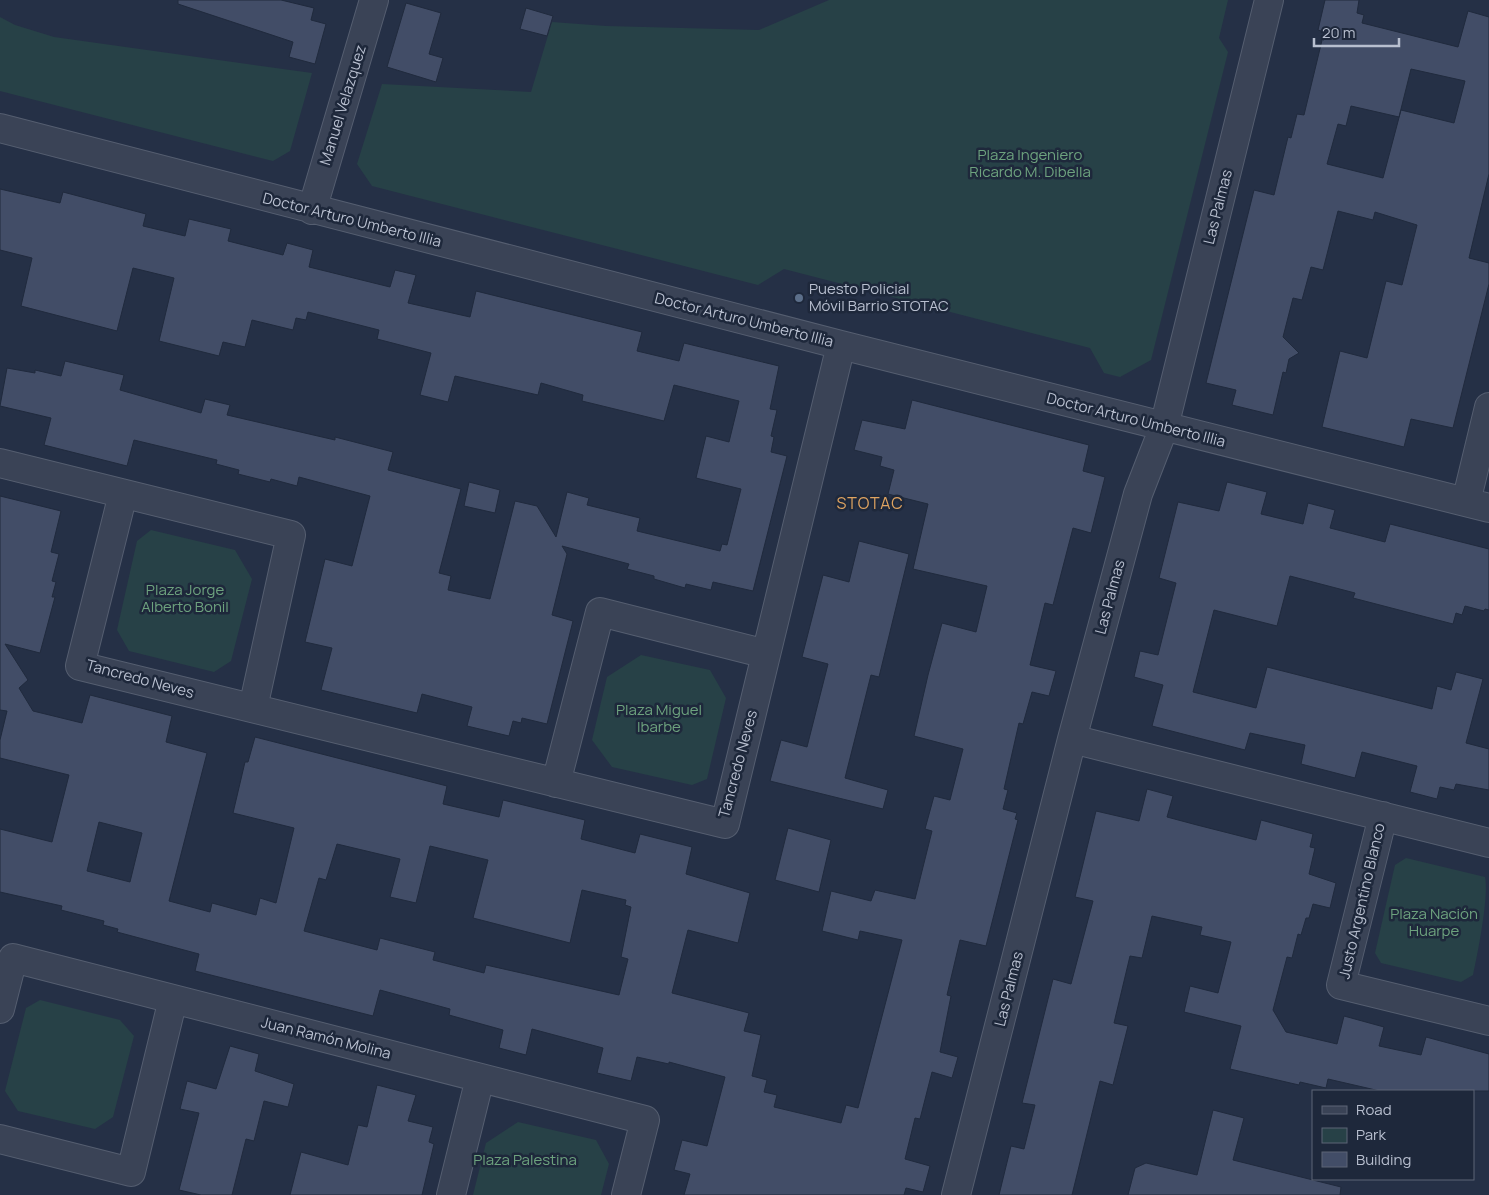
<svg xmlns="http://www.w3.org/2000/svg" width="1489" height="1195" font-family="Manrope,sans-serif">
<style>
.park{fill:#274147}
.building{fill:#424d67;stroke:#202a3d;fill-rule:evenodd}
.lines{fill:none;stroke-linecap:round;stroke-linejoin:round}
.street-casing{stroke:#555e70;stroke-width:30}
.street{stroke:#3a4356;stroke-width:28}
.service-dot{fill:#5c6f8a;stroke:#1e283b;stroke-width:2}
.labels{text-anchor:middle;stroke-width:5;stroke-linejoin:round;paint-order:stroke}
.street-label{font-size:15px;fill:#b8bfcf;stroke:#1e283b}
.park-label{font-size:15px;fill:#6da27e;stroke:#1e283b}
.poi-label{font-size:15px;fill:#b8bfcf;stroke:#1e283b;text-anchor:start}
.neighbourhood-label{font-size:16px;letter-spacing:1px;fill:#e0a461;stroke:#1e283b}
</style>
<rect width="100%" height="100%" fill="#253046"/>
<path class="park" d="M 829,0 L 1228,0 L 1219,38 L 1228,52 L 1151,360 L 1120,377 L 1104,373 L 1090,348 L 784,269 L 758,285 L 372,186 L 357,164 L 382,84 L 531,92 L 552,22 L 606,26 L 759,30 Z
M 0,17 L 15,25 L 54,37 L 312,73 L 290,151 L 273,161 L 0,91 Z
M 151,530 L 235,550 L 252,579 L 231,661 L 214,672 L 129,651 L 117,630 L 137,541 Z
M 641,655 L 710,670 L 726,698 L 707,779 L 692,785 L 612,767 L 592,740 L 607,677 Z
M 1406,858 L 1485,877 C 1489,896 1478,952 1473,975 L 1461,982 L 1381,963 L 1375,953 L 1395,865 Z
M 40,1000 L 120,1020 L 134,1036 L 113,1117 L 95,1129 L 18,1111 L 5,1091 L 26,1008 Z
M 518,1122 L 596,1140 L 609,1164 L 601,1195 L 473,1195 L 486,1143 Z"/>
<path class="building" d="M 178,0 L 281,0 L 314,8 L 311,20 L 326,24 L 315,64 L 289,57 L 293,42 L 178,4 Z
M 1325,0 L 1359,0 L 1357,13 L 1364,15 L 1362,23 L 1458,47 L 1468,11 L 1489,17 L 1489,174 L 1469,258 L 1489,263 L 1489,284 L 1453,428 L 1411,419 L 1404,447 L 1322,427 L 1340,351 L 1367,358 L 1386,281 L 1402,285 L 1417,225 L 1375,212 L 1373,220 L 1338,211 L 1323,270 L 1311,267 L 1302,300 L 1293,298 L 1283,337 L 1299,353 L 1289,359 L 1286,373 L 1283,372 L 1273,415 L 1232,405 L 1236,390 L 1206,383 L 1254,190 L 1274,195 L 1288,137 L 1291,138 L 1297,114 L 1304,115 L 1324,32 L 1318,30 ZM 1411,69 L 1465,81 L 1454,123 L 1401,110 L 1383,178 L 1327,164 L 1338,124 L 1346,126 L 1351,106 L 1399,117 Z
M 406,3 L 441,13 L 429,54 L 443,58 L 436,82 L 387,67 Z
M 526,8 L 553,16 L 547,36 L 520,29 Z
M 0,189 L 60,203 L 63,192 L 146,214 L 143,226 L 185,236 L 189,219 L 231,229 L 228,241 L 283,255 L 287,243 L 313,250 L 309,267 L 390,287 L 395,270 L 416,275 L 408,303 L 470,317 L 476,291 L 642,332 L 637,351 L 679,361 L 684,343 L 779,366 L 770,409 L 777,410 L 771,436 L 774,437 L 771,452 L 787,456 L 753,591 L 713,582 L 711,590 L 686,584 L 685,588 L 654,579 L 654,576 L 627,569 L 629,564 L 562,546 L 567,554 L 552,615 L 573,621 L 547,724 L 522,718 L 521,723 L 513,721 L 509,736 L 467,726 L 472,707 L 422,694 L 417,713 L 321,690 L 332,648 L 305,642 L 320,580 L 325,559 L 352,566 L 370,496 L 299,477 L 297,486 L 271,479 L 270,482 L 238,474 L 239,470 L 216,464 L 217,460 L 134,440 L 127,466 L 44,445 L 51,418 L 0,406 L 7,368 L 35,373 L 35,370 L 61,376 L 65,361 L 124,375 L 120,390 L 201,413 L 205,399 L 230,405 L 227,415 L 335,440 L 335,437 L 393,452 L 388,470 L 461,489 L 439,573 L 451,576 L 448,590 L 490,599 L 515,501 L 537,506 L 556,537 L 567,492 L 589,498 L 587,505 L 640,518 L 637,531 L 720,551 L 722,544 L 727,545 L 741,489 L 696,478 L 706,436 L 729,442 L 739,401 L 674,385 L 664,421 L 582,401 L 583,395 L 541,383 L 538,395 L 455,376 L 448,402 L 420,395 L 431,353 L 377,339 L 379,330 L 308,312 L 306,320 L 296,318 L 293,330 L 252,320 L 245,347 L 223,342 L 219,356 L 159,341 L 174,278 L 133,268 L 117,331 L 21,306 L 32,258 L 0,250 Z
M 912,400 L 1089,445 L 1083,471 L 1105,477 L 1091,533 L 1073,528 L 1053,605 L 1045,603 L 1030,665 L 1056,671 L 1049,696 L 1032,692 L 1023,724 L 1019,723 L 1004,789 L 1008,790 L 1003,809 L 1017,813 L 1015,819 L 1018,820 L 986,946 L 960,940 L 947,995 L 951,996 L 940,1052 L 958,1057 L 952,1078 L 932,1072 L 920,1119 L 915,1118 L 905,1159 L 930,1166 L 923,1192 L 906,1188 L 904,1195 L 684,1195 L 690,1174 L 674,1170 L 682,1140 L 707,1146 L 725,1077 L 669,1062 L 669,1064 L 637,1057 L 631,1081 L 597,1073 L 603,1048 L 532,1029 L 526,1055 L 499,1048 L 503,1030 L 449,1015 L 450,1009 L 380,990 L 373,1016 L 195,971 L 199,954 L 117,932 L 118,929 L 103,925 L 104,921 L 61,910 L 62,906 L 0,892 L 0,829 L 52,842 L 69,775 L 0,758 L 0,740 L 7,711 L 0,710 L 0,496 L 61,511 L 51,552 L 59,554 L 52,581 L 56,582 L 52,597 L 55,597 L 40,653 L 5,644 L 28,680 L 19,688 L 33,711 L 82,723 L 90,695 L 172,716 L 166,742 L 207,753 L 169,901 L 210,912 L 212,903 L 256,915 L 260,898 L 276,903 L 294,828 L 233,813 L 245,762 L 248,762 L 255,737 L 447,786 L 443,804 L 499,817 L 503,800 L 585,820 L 581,839 L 635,853 L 640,834 L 692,847 L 686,874 L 750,893 L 738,943 L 688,930 L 672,993 L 749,1013 L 744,1031 L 761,1035 L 752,1076 L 767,1080 L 764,1092 L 777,1095 L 774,1107 L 841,1123 L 846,1105 L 858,1108 L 902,940 L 860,931 L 858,940 L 822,931 L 831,891 L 871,901 L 875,890 L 915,899 L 932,831 L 925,829 L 934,796 L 950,800 L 963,749 L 914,736 L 928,675 L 942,623 L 976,632 L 987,586 L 913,569 L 928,504 L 888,494 L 894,470 L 880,466 L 882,457 L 854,450 L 862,420 L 905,429 ZM 99,822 L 142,833 L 130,882 L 87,871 ZM 337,844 L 400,859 L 390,897 L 416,903 L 430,846 L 488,860 L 473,918 L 570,943 L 582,890 L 626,900 L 625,905 L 631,907 L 621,957 L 628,959 L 619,995 L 486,965 L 484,973 L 433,960 L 435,952 L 380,938 L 377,950 L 304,931 L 319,878 L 326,880 Z
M 469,482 L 500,490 L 495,513 L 464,506 Z
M 1227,482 L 1267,492 L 1261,514 L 1303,524 L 1308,503 L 1335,510 L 1330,528 L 1385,542 L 1390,524 L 1489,549 L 1489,610 L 1485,609 L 1484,611 L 1465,606 L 1462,615 L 1456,613 L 1453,624 L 1353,598 L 1355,593 L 1290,576 L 1277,626 L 1214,610 L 1193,692 L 1256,708 L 1267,667 L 1432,709 L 1437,686 L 1451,690 L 1456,672 L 1483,679 L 1466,743 L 1489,749 L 1489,790 L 1456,784 L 1454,790 L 1440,787 L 1437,799 L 1410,792 L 1417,766 L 1362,752 L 1355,778 L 1301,764 L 1305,745 L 1250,733 L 1245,750 L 1152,726 L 1163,685 L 1134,677 L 1140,651 L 1158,655 L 1176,583 L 1159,578 L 1178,502 L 1219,511 Z
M 859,541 L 909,554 L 879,677 L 871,675 L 845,778 L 888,790 L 883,809 L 770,781 L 781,740 L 807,747 L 828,664 L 802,657 L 823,575 L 849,582 Z
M 1147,789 L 1173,796 L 1167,817 L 1197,825 L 1256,840 L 1261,820 L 1313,834 L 1310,847 L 1315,848 L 1309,874 L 1336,883 L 1330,908 L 1313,904 L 1309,918 L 1306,918 L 1301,935 L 1298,934 L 1292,958 L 1287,957 L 1273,1010 L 1286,1032 L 1337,1044 L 1344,1016 L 1384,1027 L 1379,1046 L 1421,1055 L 1426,1037 L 1489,1054 L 1489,1091 L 1380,1091 L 1328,1079 L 1326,1088 L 1300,1082 L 1299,1085 L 1230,1069 L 1241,1026 L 1184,1012 L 1190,986 L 1218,993 L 1231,942 L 1200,935 L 1202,927 L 1152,916 L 1142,958 L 1130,956 L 1114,1023 L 1128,1026 L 1113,1085 L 1100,1081 L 1072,1195 L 999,1195 L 1011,1146 L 1024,1149 L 1035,1105 L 1022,1103 L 1053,979 L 1071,984 L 1093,901 L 1075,897 L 1096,811 L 1139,821 Z
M 788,828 L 831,840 L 819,892 L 775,880 Z
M 230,1046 L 259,1054 L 255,1071 L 294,1084 L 288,1107 L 264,1101 L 254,1141 L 246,1139 L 232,1195 L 201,1195 L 179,1190 L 199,1113 L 180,1109 L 187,1081 L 216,1089 Z
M 377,1085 L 416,1095 L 408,1121 L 433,1127 L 429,1142 L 434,1144 L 422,1195 L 290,1195 L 301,1152 L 348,1165 L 358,1125 L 367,1127 Z
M 1213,1110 L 1244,1118 L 1233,1160 L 1341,1187 L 1340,1195 L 1128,1195 L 1135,1168 L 1146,1163 L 1197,1175 Z"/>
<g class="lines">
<defs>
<path id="street" d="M 0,128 L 841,345 L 1489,508
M 312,210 L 374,0
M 0,463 L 291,535 L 253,708
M 123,494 L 80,666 L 725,824 L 841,345
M 1466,502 L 1489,407
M 1072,739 L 1489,843
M 556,783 L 600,612 L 766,654
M 1383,816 L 1341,985 L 1489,1021
M 0,1009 L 13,958 L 645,1120 L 626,1195
M 0,1139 L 131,1172 L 173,999
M 451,1195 L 480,1078
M 956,1195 L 1072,739 L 1138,494 L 1164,427 L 1269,0"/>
</defs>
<use href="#street" class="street-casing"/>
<use href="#street" class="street"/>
</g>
<circle class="service-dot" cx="799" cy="298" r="5"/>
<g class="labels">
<g class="street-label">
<text transform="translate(343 105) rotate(-73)" y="5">Manuel Velazquez</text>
<text transform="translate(1218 207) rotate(-76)" y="5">Las Palmas</text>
<text transform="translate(352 220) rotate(14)" y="5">Doctor Arturo Umberto Illia</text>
<text transform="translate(744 320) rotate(14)" y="5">Doctor Arturo Umberto Illia</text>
<text transform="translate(1136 420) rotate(14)" y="5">Doctor Arturo Umberto Illia</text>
<text transform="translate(1110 597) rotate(-75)" y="5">Las Palmas</text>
<text transform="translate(140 679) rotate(15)" y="5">Tancredo Neves</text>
<text transform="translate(738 764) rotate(-75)" y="5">Tancredo Neves</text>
<text transform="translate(1362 901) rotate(-77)" y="5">Justo Argentino Blanco</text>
<text transform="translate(1009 989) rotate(-76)" y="5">Las Palmas</text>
<text transform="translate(326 1038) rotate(14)" y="5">Juan Ramón Molina</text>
</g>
<g class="park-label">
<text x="1030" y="160">Plaza Ingeniero<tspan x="1030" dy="17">Ricardo M. Dibella</tspan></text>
<text x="185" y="595">Plaza Jorge<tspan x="185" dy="17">Alberto Bonil</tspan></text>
<text x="659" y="715">Plaza Miguel<tspan x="659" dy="17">Ibarbe</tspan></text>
<text x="1434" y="919">Plaza Nación<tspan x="1434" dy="17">Huarpe</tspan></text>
<text x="525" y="1165">Plaza Palestina</text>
</g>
<g class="poi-label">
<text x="809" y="294">Puesto Policial<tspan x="809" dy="17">Móvil Barrio STOTAC</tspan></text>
</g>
<g class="neighbourhood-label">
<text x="870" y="509">STOTAC</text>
</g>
</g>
<rect x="1312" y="1090" width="162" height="90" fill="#1e283b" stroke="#5c6476"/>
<rect x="1322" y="1106" width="25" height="8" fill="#3a4356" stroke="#5c6476"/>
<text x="1356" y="1115" font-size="15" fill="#b8bfcf">Road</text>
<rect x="1322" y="1128" width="25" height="15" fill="#274147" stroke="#5c6476"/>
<text x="1356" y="1140" font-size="15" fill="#b8bfcf">Park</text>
<rect x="1322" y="1152" width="25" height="15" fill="#424d67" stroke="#5c6476"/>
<text x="1356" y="1165" font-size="15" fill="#b8bfcf">Building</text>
<path d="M1314 38v8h85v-8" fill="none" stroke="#b8bfcf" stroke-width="2.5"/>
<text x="1322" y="38" font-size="15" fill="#b8bfcf" stroke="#1e283b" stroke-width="4" paint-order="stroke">20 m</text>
</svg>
